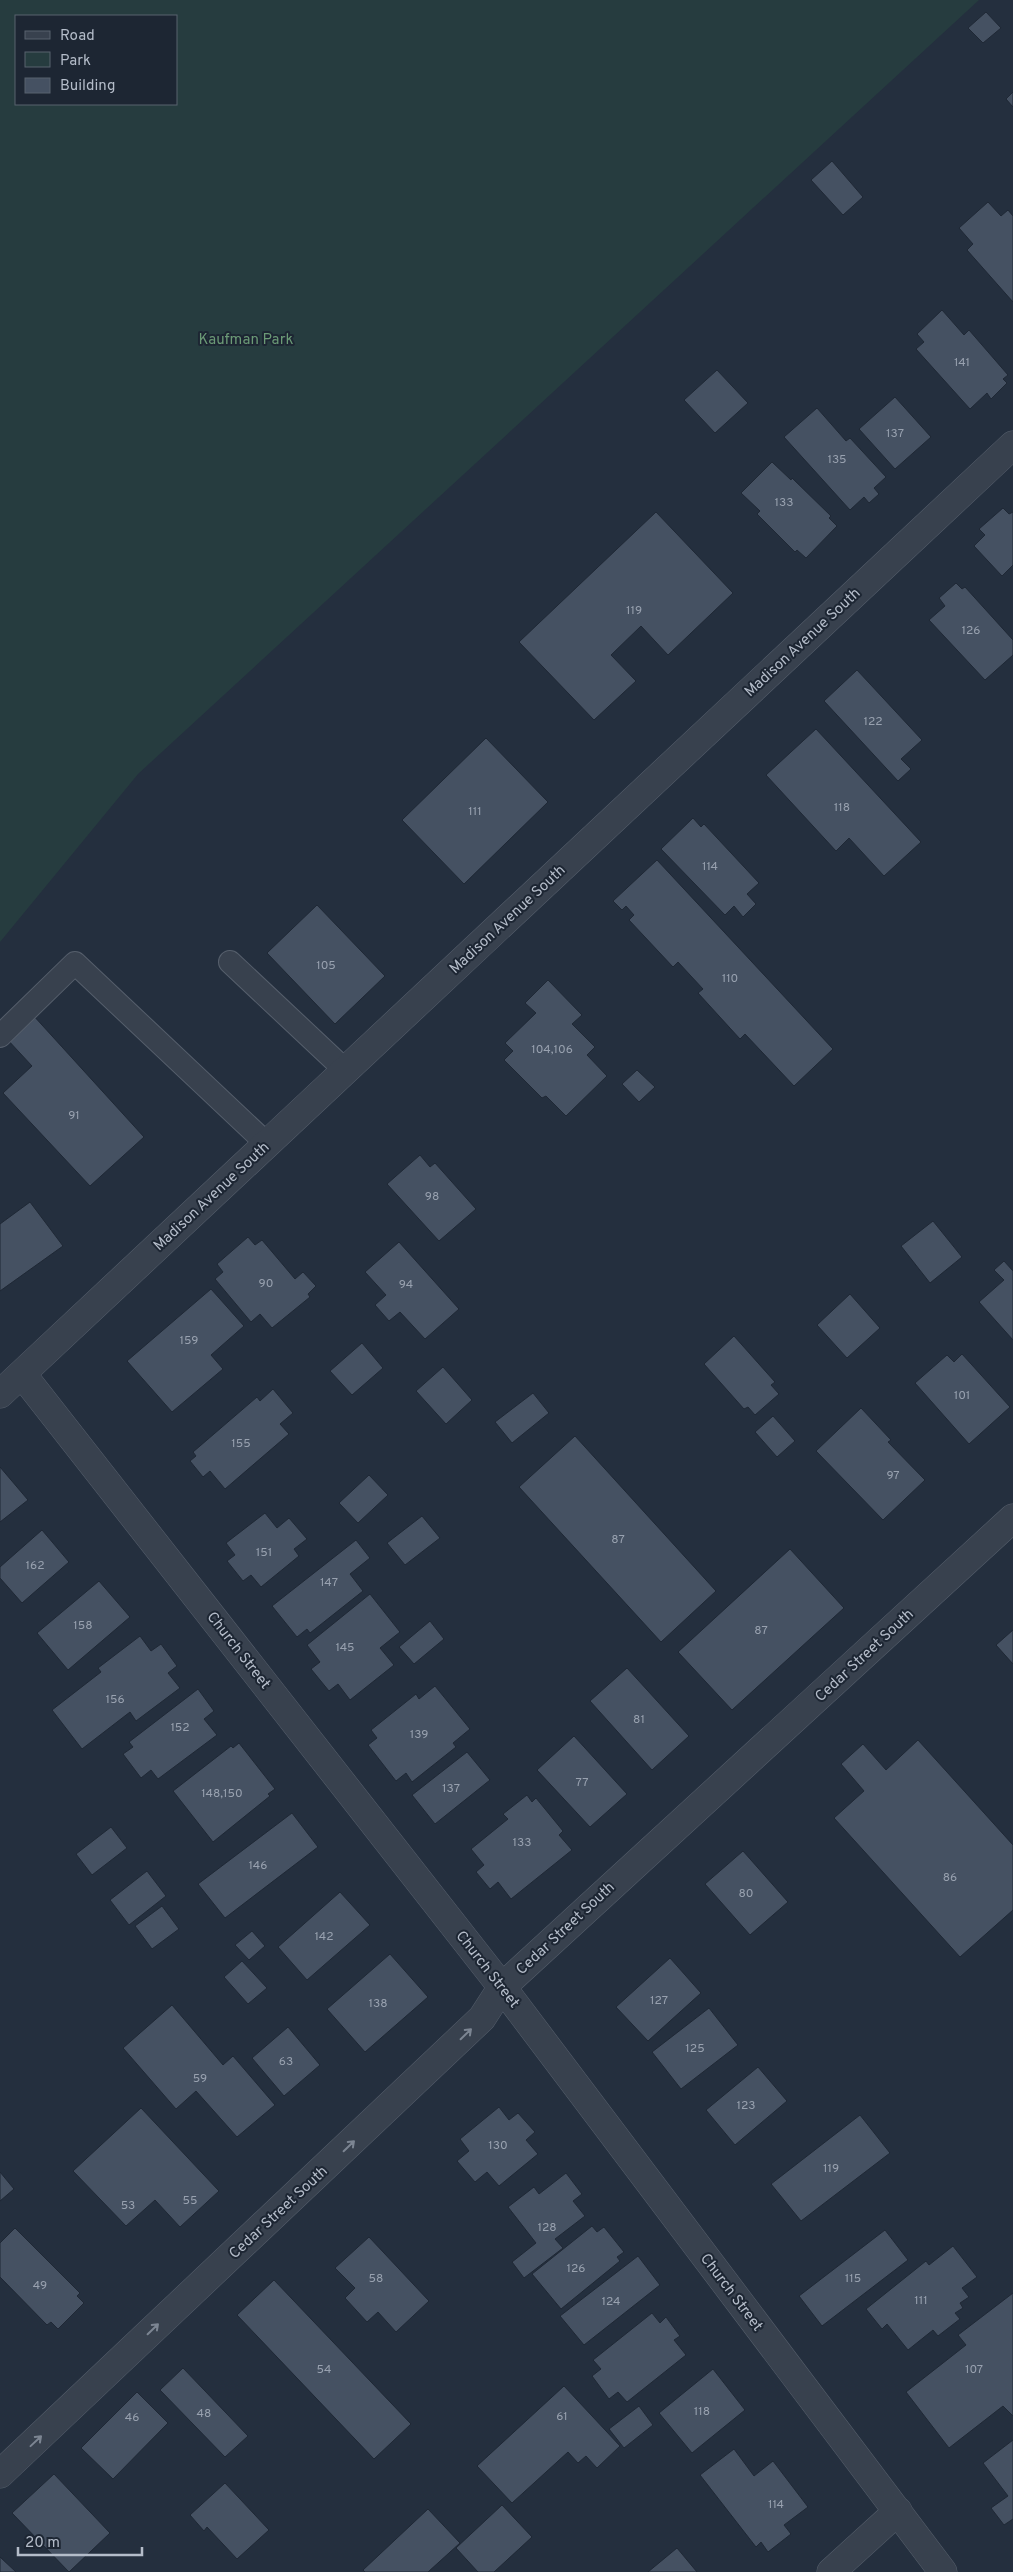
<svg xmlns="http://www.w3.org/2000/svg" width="1013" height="2572" font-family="Overpass,sans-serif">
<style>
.green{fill:#263c3f;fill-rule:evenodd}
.building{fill:#455162;stroke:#1f2835}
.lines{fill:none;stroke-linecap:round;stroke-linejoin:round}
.service-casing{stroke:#565f6c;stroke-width:24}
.minor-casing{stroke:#565f6c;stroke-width:29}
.service{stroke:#38414e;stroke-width:22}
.minor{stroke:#38414e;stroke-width:28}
.oneway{stroke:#7c8592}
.labels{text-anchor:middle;stroke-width:4;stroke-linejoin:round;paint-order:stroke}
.number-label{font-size:12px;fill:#98a1af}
.park-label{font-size:15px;fill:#6b9a76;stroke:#1d2633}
.street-label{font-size:15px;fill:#b4bcc9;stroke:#1d2633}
</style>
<rect width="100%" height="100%" fill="#242f3e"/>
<path class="green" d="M 0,0 L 979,0 L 138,774 L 0,942 ZM 176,16 L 176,104 L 16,104 L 16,16 Z"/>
<path class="building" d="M 986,12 L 1001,28 L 983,43 L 968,28 Z
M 1013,92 L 1013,107 L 1006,99 Z
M 832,161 L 863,197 L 843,215 L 811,180 Z
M 988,202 L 1001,216 L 1008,210 L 1013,216 L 1013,302 L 967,250 L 973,244 L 959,228 Z
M 942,310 L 964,335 L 969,330 L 1008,375 L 1003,379 L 1007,383 L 991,399 L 987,393 L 970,409 L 916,349 L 924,342 L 917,334 Z
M 717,370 L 748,403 L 715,433 L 684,400 Z
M 895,397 L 931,437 L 895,469 L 859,429 Z
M 817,408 L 846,441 L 850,438 L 886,477 L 874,488 L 879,494 L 869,503 L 864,497 L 850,510 L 784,437 Z
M 772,462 L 791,480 L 792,478 L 831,516 L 829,518 L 837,526 L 806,558 L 797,550 L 795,552 L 757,514 L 760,511 L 741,493 Z
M 1003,508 L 1009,514 L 1013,512 L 1013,565 L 1002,576 L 974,546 L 985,535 L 979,529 Z
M 656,512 L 733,593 L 668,655 L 641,626 L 611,655 L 636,681 L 594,720 L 519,642 Z
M 956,583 L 962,589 L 965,587 L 1013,640 L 1013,655 L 985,680 L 929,620 L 945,606 L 939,598 Z
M 857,670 L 922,740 L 901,759 L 911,769 L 898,781 L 824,701 Z
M 816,729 L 921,842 L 884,876 L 849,838 L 836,851 L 766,775 Z
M 486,738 L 548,802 L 464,884 L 402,820 Z
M 693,818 L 701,827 L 704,824 L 759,883 L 747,894 L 756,904 L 743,917 L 734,906 L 725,915 L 661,849 Z
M 657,860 L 833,1049 L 794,1086 L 745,1034 L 740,1039 L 698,993 L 703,989 L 678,962 L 673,967 L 629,920 L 634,915 L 626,906 L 622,910 L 613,901 Z
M 317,905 L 385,976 L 335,1024 L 267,953 Z
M 548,980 L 582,1015 L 572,1024 L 595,1047 L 587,1055 L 607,1076 L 566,1116 L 546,1096 L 542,1098 L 504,1060 L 513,1051 L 505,1043 L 536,1013 L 525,1003 Z
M 32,1014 L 144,1137 L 90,1186 L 3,1093 L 32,1066 L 6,1038 Z
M 637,1070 L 655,1087 L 639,1102 L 622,1084 Z
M 420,1155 L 430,1167 L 435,1163 L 476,1209 L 439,1241 L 387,1184 Z
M 30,1202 L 63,1246 L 0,1291 L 0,1224 Z
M 933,1221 L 962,1257 L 930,1283 L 901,1246 Z
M 248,1237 L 255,1245 L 262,1240 L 295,1279 L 303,1272 L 316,1286 L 308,1294 L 310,1297 L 272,1328 L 260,1314 L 251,1322 L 215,1279 L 223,1272 L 217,1264 Z
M 399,1242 L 459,1309 L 425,1339 L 400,1312 L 389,1321 L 375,1305 L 386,1295 L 365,1272 Z
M 1004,1261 L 1013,1271 L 1013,1340 L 979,1302 L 1004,1280 L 994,1270 Z
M 211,1289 L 244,1326 L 211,1355 L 223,1369 L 172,1412 L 127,1361 Z
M 850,1294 L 880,1328 L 847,1358 L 817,1325 Z
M 734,1336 L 775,1382 L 771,1385 L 779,1394 L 755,1415 L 748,1407 L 744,1409 L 704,1364 Z
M 362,1343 L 383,1368 L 352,1395 L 330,1371 Z
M 962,1354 L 1010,1407 L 969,1444 L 915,1383 L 947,1355 L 954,1362 Z
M 443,1367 L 472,1400 L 446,1424 L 416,1391 Z
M 273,1389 L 293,1413 L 280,1424 L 289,1434 L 225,1489 L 210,1471 L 203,1477 L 190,1461 L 196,1456 L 193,1452 L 257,1397 L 260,1401 Z
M 533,1393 L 549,1413 L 512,1443 L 495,1422 Z
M 861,1408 L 891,1440 L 888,1442 L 925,1480 L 883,1520 L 816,1451 Z
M 773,1416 L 795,1441 L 777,1457 L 755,1432 Z
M 575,1436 L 716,1591 L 661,1642 L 519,1487 Z
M 0,1467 L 28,1500 L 0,1522 Z
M 369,1475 L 388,1495 L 358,1523 L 339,1503 Z
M 265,1513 L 277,1528 L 289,1518 L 307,1539 L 294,1549 L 299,1556 L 261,1587 L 251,1575 L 243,1581 L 227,1561 L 235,1555 L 226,1543 Z
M 422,1516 L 440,1538 L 405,1565 L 387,1543 Z
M 42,1530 L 69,1562 L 22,1603 L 0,1578 L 0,1567 Z
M 356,1540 L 370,1558 L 350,1574 L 363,1591 L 310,1633 L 307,1629 L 297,1637 L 272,1606 Z
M 790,1549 L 844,1608 L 732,1710 L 678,1652 Z
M 99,1581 L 130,1617 L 68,1670 L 37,1633 Z
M 370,1594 L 400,1632 L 380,1648 L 394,1665 L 350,1700 L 338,1684 L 329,1691 L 311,1669 L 320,1662 L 307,1645 Z
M 430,1621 L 444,1639 L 414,1664 L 399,1647 Z
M 1013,1630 L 1013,1664 L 996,1645 Z
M 140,1636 L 151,1651 L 161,1644 L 177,1666 L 168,1673 L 180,1688 L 136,1721 L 130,1712 L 82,1749 L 52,1710 L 101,1672 L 98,1668 Z
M 627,1668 L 689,1736 L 652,1770 L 590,1701 Z
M 435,1686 L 470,1729 L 453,1743 L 456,1747 L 412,1782 L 406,1773 L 396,1781 L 368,1745 L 377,1738 L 371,1730 L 416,1694 L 419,1699 Z
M 198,1689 L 214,1711 L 204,1719 L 217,1735 L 158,1779 L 151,1770 L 141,1778 L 123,1754 L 133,1747 L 129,1742 Z
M 574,1736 L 627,1794 L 590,1827 L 537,1770 Z
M 918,1740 L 1013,1845 L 1013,1910 L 960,1957 L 834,1818 L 864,1791 L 841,1764 L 863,1744 L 886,1770 Z
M 239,1743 L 275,1789 L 268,1794 L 270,1796 L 213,1842 L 173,1791 L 231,1746 L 233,1748 Z
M 467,1752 L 490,1780 L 435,1824 L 412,1795 Z
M 527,1795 L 532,1802 L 536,1798 L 563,1831 L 559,1835 L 572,1850 L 511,1899 L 498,1882 L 490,1889 L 476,1872 L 484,1865 L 471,1849 L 508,1819 L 503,1814 Z
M 292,1813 L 318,1847 L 225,1918 L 198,1884 Z
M 111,1827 L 127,1848 L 92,1875 L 76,1854 Z
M 743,1851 L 788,1902 L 750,1935 L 705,1884 Z
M 147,1871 L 166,1896 L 129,1925 L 110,1900 Z
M 340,1892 L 370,1925 L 307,1980 L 278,1947 Z
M 162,1906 L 179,1929 L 152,1949 L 135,1926 Z
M 252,1931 L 265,1946 L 249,1960 L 235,1945 Z
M 390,1954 L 428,1997 L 365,2052 L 327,2009 Z
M 670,1958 L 701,1993 L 648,2041 L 616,2007 Z
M 242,1961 L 267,1988 L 248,2004 L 224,1977 Z
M 172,2005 L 223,2065 L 233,2056 L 275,2105 L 237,2137 L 196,2091 L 176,2109 L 123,2048 Z
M 709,2008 L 738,2045 L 681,2089 L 652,2052 Z
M 288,2027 L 320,2065 L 284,2096 L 252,2058 Z
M 758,2067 L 787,2101 L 735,2145 L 706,2110 Z
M 499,2107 L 509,2120 L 518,2113 L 535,2132 L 526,2140 L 538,2154 L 499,2186 L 487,2172 L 475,2182 L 457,2161 L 469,2151 L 460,2139 Z
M 141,2108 L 219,2191 L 180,2227 L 155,2200 L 126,2226 L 73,2171 Z
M 860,2115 L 890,2153 L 801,2221 L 771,2184 Z
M 0,2172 L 14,2189 L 0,2201 Z
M 566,2173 L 582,2194 L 573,2201 L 585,2216 L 555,2239 L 563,2248 L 524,2278 L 512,2262 L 536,2243 L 508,2207 L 534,2187 L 539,2194 Z
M 592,2226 L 597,2232 L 604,2227 L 624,2252 L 617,2257 L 620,2261 L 561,2309 L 532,2274 Z
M 15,2228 L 80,2293 L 77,2296 L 84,2303 L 58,2329 L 51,2322 L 47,2325 L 0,2277 L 0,2243 Z
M 885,2230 L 908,2260 L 822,2326 L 799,2296 Z
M 369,2237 L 429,2301 L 396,2332 L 378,2312 L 367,2322 L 345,2298 L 355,2288 L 335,2268 Z
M 953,2246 L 977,2277 L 962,2288 L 969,2297 L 960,2303 L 963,2308 L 955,2313 L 960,2319 L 938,2336 L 933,2330 L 908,2350 L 887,2324 L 882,2329 L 866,2309 L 926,2261 L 929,2265 Z
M 638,2256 L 660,2285 L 584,2345 L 560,2316 Z
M 274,2280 L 411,2424 L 374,2459 L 237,2315 Z
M 1013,2293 L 1013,2416 L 1003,2406 L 949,2448 L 906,2392 L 966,2345 L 958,2335 Z
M 652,2313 L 660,2323 L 666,2317 L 680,2336 L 674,2340 L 686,2355 L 627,2402 L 618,2392 L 609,2399 L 592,2376 L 601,2369 L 593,2360 Z
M 183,2368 L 248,2436 L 225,2457 L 160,2390 Z
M 713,2369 L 745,2410 L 692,2453 L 659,2413 Z
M 564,2386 L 620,2446 L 597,2468 L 586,2456 L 578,2463 L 568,2452 L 512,2503 L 477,2466 Z
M 137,2392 L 168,2423 L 113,2479 L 81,2448 Z
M 639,2406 L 653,2425 L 624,2448 L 609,2429 Z
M 1013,2440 L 1013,2519 L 1004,2525 L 991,2508 L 1008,2496 L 983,2463 Z
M 734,2449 L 754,2476 L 773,2461 L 808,2507 L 784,2525 L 791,2534 L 768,2552 L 761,2542 L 756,2547 L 700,2475 Z
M 54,2474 L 110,2533 L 69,2572 L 12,2513 Z
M 225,2483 L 269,2530 L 237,2559 L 207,2527 L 204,2531 L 190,2515 Z
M 502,2505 L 532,2537 L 494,2572 L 478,2572 L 456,2548 Z
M 428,2509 L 460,2543 L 428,2572 L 365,2572 L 363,2570 Z
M 677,2548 L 697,2572 L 648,2572 Z
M 0,2557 L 16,2572 L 0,2572 Z"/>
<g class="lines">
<defs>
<path id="service" d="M 230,962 L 345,1070
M 0,1036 L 75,963 L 267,1144"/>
<path id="minor" d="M 22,1374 L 502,1987 L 943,2572
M 0,1394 L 1013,445
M 0,2474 L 482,2018 L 502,1987 L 1013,1518
M 831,2572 L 898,2511"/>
</defs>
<use href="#service" class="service-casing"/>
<use href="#minor" class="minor-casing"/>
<use href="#service" class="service"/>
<use href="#minor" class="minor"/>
</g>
<defs><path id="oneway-shaft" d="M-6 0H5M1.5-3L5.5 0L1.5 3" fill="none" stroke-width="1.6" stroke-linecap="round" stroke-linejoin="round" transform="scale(1.25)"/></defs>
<g class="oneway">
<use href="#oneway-shaft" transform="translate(466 2034) rotate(-44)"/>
<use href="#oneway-shaft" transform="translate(349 2146) rotate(-44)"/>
<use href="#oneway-shaft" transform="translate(153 2329) rotate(-44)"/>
<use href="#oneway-shaft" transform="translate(36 2441) rotate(-43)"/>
</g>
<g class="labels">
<g class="number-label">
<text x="962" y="366">141</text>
<text x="895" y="437">137</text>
<text x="837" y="463">135</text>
<text x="784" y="506">133</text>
<text x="634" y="614">119</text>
<text x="971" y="634">126</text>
<text x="873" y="725">122</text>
<text x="842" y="811">118</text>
<text x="475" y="815">111</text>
<text x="710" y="870">114</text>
<text x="326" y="969">105</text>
<text x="730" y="982">110</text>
<text x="552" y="1053">104,106</text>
<text x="74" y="1119">91</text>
<text x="432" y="1200">98</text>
<text x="266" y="1287">90</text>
<text x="406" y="1288">94</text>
<text x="189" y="1344">159</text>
<text x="962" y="1399">101</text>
<text x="241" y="1447">155</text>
<text x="893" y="1479">97</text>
<text x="618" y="1543">87</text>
<text x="264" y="1556">151</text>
<text x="35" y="1569">162</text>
<text x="329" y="1586">147</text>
<text x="83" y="1629">158</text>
<text x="761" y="1634">87</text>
<text x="345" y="1651">145</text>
<text x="115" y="1703">156</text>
<text x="639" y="1723">81</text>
<text x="180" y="1731">152</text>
<text x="419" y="1738">139</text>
<text x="582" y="1786">77</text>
<text x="451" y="1792">137</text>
<text x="222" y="1797">148,150</text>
<text x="522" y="1846">133</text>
<text x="258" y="1869">146</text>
<text x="950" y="1881">86</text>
<text x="746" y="1897">80</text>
<text x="324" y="1940">142</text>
<text x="659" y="2004">127</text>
<text x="378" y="2007">138</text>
<text x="695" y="2052">125</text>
<text x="286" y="2065">63</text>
<text x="200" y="2082">59</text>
<text x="746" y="2109">123</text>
<text x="498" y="2149">130</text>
<text x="831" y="2172">119</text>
<text x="190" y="2204">55</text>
<text x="128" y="2209">53</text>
<text x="547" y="2231">128</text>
<text x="576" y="2272">126</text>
<text x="376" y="2282">58</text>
<text x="853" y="2282">115</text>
<text x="40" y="2289">49</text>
<text x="921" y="2304">111</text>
<text x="611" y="2305">124</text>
<text x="324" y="2373">54</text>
<text x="974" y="2373">107</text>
<text x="702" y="2415">118</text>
<text x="204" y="2417">48</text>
<text x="562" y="2420">61</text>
<text x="132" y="2421">46</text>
<text x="776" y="2508">114</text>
</g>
<g class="park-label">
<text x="246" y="344">Kaufman Park</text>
</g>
<g class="street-label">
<text transform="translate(802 642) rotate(-43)" y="5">Madison Avenue South</text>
<text transform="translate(507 919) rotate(-43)" y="5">Madison Avenue South</text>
<text transform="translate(211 1196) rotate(-43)" y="5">Madison Avenue South</text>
<text transform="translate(239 1650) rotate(52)" y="5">Church Street</text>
<text transform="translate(864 1655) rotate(-43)" y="5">Cedar Street South</text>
<text transform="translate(565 1928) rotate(-43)" y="5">Cedar Street South</text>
<text transform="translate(488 1969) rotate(52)" y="5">Church Street</text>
<text transform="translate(278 2212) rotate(-43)" y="5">Cedar Street South</text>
<text transform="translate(732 2292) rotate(53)" y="5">Church Street</text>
</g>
</g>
<rect x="15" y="15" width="162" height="90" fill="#1d2633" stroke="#59626f"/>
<rect x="25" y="31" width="25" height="8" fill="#38414e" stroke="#59626f"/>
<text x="60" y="40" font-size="15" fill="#b4bcc9">Road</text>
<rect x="25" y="52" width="25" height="15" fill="#263c3f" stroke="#59626f"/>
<text x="60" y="65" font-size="15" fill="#b4bcc9">Park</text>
<rect x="25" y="78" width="25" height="15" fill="#455162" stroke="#59626f"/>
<text x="60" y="90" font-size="15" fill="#b4bcc9">Building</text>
<path d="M18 2547v8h124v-8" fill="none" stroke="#b4bcc9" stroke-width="2.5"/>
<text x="25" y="2547" font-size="15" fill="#b4bcc9" stroke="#1d2633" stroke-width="4" paint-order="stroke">20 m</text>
</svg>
